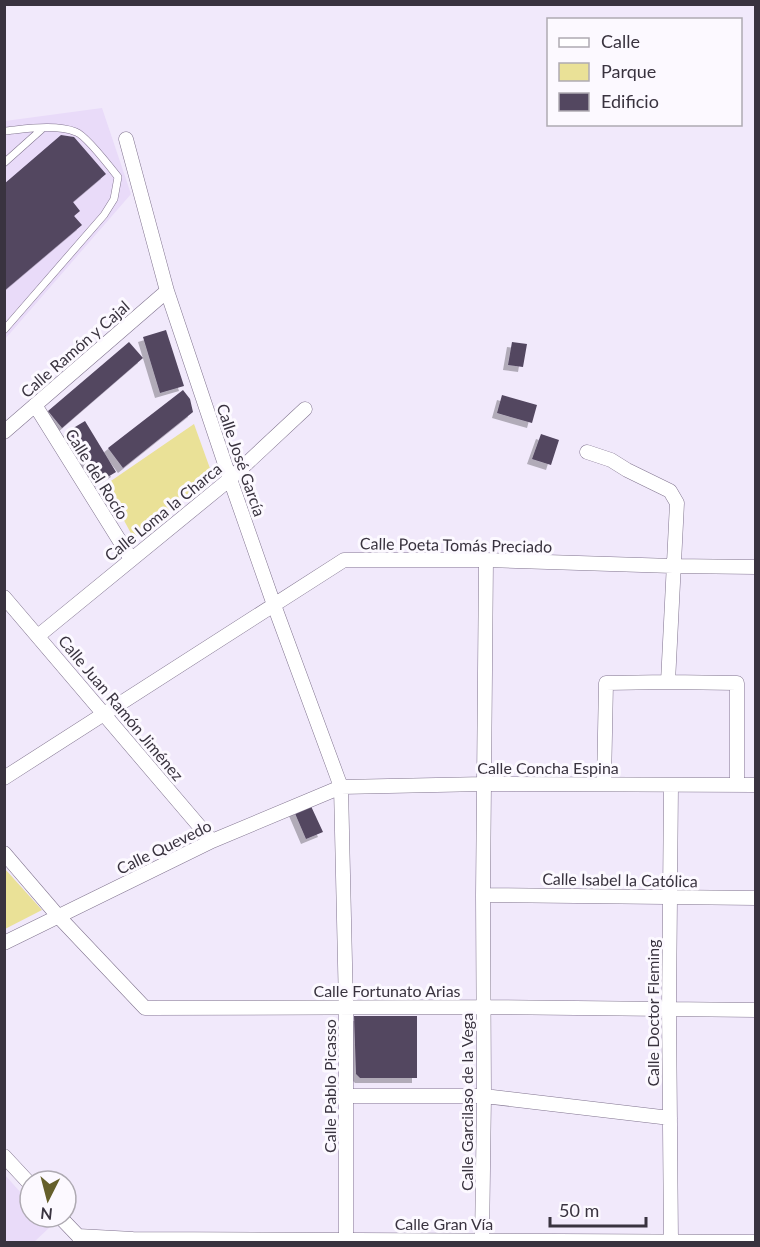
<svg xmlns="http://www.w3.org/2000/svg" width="760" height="1247" font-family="Lato,sans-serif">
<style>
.built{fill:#e9dbf9}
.green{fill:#eae197}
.building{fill:#534760;filter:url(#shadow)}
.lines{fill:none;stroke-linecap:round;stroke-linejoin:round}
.lane-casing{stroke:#81748f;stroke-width:8}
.street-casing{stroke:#81748f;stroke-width:15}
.lane{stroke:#fff;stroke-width:7}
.street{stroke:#fff;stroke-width:14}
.labels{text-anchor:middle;stroke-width:6;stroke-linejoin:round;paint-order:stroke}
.street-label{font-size:16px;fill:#39333f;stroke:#fcf9ff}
</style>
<defs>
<filter id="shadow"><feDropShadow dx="-5" dy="5" stdDeviation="0" flood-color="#0004"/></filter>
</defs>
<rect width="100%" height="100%" fill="#f1e9fb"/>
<path class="built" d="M 102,108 L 131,194 L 5,339 L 5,121 Z
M 4,1174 L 30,1203 L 30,1217 L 43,1217 L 51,1226 L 34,1242 L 5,1242 Z"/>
<path class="green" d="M 194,424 L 212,474 L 134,539 L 105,485 Z
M 5,869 L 42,910 L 5,929 Z"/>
<path class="building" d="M 61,135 L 74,137 L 106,174 L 73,202 L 80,211 L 74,216 L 82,225 L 4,291 L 4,184 Z
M 166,330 L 184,386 L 160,393 L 143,337 Z
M 129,342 L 143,358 L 62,428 L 48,411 Z
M 512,342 L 527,344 L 523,367 L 508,365 Z
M 183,390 L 190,399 L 193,412 L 123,468 L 108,448 Z
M 502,395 L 537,405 L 532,423 L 497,413 Z
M 85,421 L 116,472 L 96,484 L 65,433 Z
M 541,434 L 559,440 L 551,465 L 532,459 Z
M 310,804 L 323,832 L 306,839 L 294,811 Z
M 354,1016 L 417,1016 L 417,1078 L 360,1078 L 356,1074 Z"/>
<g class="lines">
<defs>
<path id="lane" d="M 4,131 C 26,129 56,124 76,132 C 85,135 111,168 118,177 L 114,199 L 104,215 L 4,330
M 4,163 L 42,129"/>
<path id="street" d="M 126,139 L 167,291 L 230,479 L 274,605 L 341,787 L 346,1007 L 346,1241
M 35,405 L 131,559
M 4,432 L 167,291
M 587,452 L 611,460 L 627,470 L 670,491 L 677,503 L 668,682
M 4,597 L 212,841
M 38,636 L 230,479 L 305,409
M 4,778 L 344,560 L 486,560 L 673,566 L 756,567
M 604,784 L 606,683 L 668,682 L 737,683 L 737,785
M 4,853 L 58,916 L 145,1008 L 485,1007 L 756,1010
M 483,895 L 756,898
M 4,943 L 212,841 L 341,787 L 484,784 L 756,785
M 346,1096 L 484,1096 L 670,1118
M 4,1156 L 30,1184
M 60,1217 L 83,1241
M 78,1236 L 133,1239 L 756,1242
M 482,1242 L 484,1096 L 483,895 L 486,560
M 671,1242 L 669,1009 L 671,785"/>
</defs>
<use href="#lane" class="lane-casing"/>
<use href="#street" class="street-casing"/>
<use href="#lane" class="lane"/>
<use href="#street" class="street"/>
</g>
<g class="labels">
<g class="street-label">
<text transform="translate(75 349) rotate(-41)" y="6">Calle Ramón y Cajal</text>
<text transform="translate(241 460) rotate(71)" y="6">Calle José García</text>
<text transform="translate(97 474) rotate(58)" y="6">Calle del Rocío</text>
<text transform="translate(163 512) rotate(-39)" y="6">Calle Loma la Charca</text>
<text transform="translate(456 545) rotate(1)" y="6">Calle Poeta Tomás Preciado</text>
<text transform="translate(121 708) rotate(50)" y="6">Calle Juan Ramón Jiménez</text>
<text x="548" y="774">Calle Concha Espina</text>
<text transform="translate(164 847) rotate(-26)" y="6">Calle Quevedo</text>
<text transform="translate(620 880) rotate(1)" y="6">Calle Isabel la Católica</text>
<text x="387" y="997">Calle Fortunato Arias</text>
<text transform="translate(653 1013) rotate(-90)" y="6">Calle Doctor Fleming</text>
<text transform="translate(330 1086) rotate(-90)" y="6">Calle Pablo Picasso</text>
<text transform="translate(467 1102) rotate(-90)" y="6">Calle Garcilaso de la Vega</text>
<text x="444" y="1230">Calle Gran Vía</text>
</g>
</g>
<rect width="760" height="1247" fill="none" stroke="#39333f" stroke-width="12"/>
<rect x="547" y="18" width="195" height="108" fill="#fcf9ff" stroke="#aeaab2" stroke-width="1.5"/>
<rect x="559" y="38" width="30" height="9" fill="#ffffff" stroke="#aeaab2" stroke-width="1.5"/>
<text x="601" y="48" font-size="18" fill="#39333f">Calle</text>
<rect x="559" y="63" width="30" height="18" fill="#eae197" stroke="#aeaab2" stroke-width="1.5"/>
<text x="601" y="78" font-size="18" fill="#39333f">Parque</text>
<rect x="559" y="93" width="30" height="18" fill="#534760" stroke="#aeaab2" stroke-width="1.5"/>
<text x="601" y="108" font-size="18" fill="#39333f">Edificio</text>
<g transform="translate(48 1199) rotate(186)"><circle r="28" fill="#fcf9ff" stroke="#aeaab2" stroke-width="1.5"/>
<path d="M0-4.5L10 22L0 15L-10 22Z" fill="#655f2b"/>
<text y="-9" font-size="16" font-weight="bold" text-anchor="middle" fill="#39333f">N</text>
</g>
<path d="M550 1217v9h96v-9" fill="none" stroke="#39333f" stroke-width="3"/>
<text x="559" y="1217" font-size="18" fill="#39333f" stroke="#fcf9ff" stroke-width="4.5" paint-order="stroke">50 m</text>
</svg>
